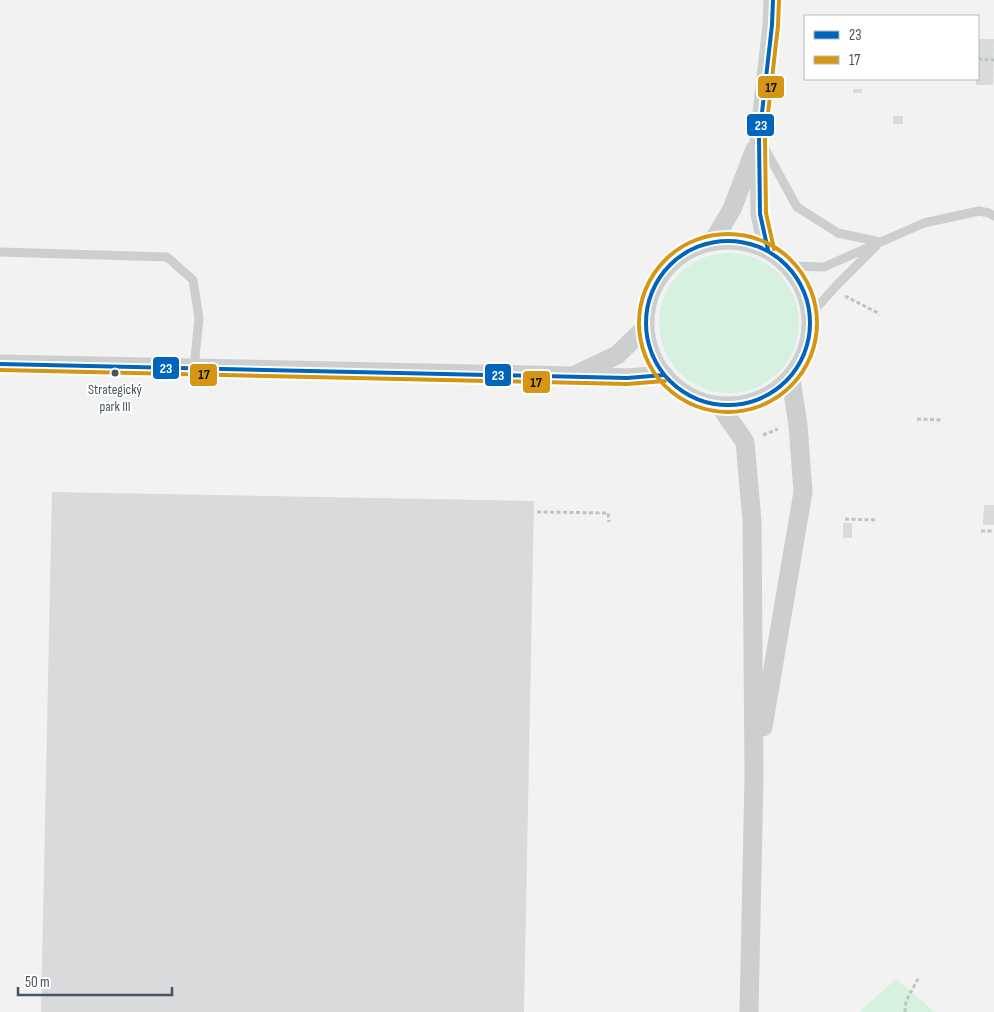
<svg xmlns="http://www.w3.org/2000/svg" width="994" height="1012" font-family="'Sofia Sans Condensed',sans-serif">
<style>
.green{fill:#d6f1e0}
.building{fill:#d9dadc}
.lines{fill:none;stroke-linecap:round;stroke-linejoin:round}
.path{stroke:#bac6c2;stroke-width:3;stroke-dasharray:4 2.5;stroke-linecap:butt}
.service{stroke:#ccced0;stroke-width:9}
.minor{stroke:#ccced0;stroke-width:19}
.bus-1-casing{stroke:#fff;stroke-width:8}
.bus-2-casing{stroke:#fff;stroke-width:8}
.bus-1{stroke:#0065bd;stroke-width:4}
.bus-2{stroke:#d49613;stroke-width:4}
.bus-dot{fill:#48555f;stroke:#fff;stroke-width:2}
.labels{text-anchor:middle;stroke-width:4;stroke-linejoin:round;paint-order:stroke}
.bus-label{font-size:14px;fill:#48555f;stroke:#fff}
.line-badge{stroke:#fff;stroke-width:2}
.badge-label{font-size:14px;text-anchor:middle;font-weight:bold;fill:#fff}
.pale-badge-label{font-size:14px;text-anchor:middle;font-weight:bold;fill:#111}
</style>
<rect width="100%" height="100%" fill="#f2f2f2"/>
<path class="green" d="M659 323a70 70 0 1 1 140 0a70 70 0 1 1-140 0Z
M 896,979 L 935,1012 L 859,1012 Z"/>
<path class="building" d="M 978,39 L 994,39 L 993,85 L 976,85 L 976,79 L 978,79 Z
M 853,89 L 862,89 L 862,93 L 853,93 Z
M 893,116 L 903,116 L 903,124 L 893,124 Z
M 52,492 L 534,501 L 524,1012 L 41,1012 Z
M 984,505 L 994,505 L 994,525 L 983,525 Z
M 843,523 L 852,523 L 852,538 L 843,538 Z"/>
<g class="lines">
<path class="path" d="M 978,59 L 994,60
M 845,296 L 880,314
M 917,419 L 943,420
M 763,435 L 778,429
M 537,512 L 608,513 L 609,522
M 845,519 L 876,520
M 981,531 L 994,531
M 905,1012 L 906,1001 L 919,977"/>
<path class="service" d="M 764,147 L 797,207 L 838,233 L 880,242
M 0,252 L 167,257 L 193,280 L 199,318 L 194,368
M 789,266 L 824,267 L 924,223 L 979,211 L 989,213 L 994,216
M 811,314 L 836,286 L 876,246"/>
<path class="minor" d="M645 323a83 83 0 1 1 166 0a83 83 0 1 1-166 0Z
M 713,241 L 732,209 L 755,149
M 768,250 L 760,214 L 759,139 L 772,25 L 773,0
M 0,364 L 574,376 L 627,378 L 664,375
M 577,374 L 617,355 L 645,328
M 720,406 L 745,442 L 752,521 L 754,778 L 749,1012
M 763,727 L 803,492 L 798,425 L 791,379"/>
<defs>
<path id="bus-1" d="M646 323a82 82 0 1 1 164 0a82 82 0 1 1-164 0Z
M 768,250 L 760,214 L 759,139 L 772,25 L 773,0
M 0,364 L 627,378 L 664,375"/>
<path id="bus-2" d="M639 323a89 89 0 1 1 178 0a89 89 0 1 1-178 0Z
M 774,249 L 766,213 L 765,139 L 778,26 L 779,0
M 0,370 L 627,384 L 665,381"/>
</defs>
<use href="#bus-1" class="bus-1-casing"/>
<use href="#bus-2" class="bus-2-casing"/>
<use href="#bus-1" class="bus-1"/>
<use href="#bus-2" class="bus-2"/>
</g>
<circle class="bus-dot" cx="115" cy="373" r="4.5"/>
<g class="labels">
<g class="bus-label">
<text x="115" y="394">Strategický<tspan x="115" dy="17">park III</tspan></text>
</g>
</g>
<g class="line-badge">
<rect x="757" y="75" width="28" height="24" rx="5" fill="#d49613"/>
<rect x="746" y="113" width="29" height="24" rx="5" fill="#0065bd"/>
<rect x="152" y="356" width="28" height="24" rx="5" fill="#0065bd"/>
<rect x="189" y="363" width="29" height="24" rx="5" fill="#d49613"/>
<rect x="484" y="363" width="28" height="24" rx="5" fill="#0065bd"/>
<rect x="522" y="370" width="29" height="24" rx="5" fill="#d49613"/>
</g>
<g class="badge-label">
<text x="761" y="130">23</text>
<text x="166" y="373">23</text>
<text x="498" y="380">23</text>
</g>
<g class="pale-badge-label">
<text x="771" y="92">17</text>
<text x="204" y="379">17</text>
<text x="536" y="387">17</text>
</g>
<rect x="804" y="15" width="175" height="65" fill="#ffffff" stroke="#b6bbbf"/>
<rect x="814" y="31" width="25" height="8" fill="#0065bd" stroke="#b6bbbf"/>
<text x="849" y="40" font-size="15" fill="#48555f">23</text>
<rect x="814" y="56" width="25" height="8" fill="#d49613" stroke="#b6bbbf"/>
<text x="849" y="65" font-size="15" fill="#48555f">17</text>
<path d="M18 987v8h154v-8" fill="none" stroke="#48555f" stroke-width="2.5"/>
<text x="25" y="987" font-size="15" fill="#48555f" stroke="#ffffff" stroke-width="4" paint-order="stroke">50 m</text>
</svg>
